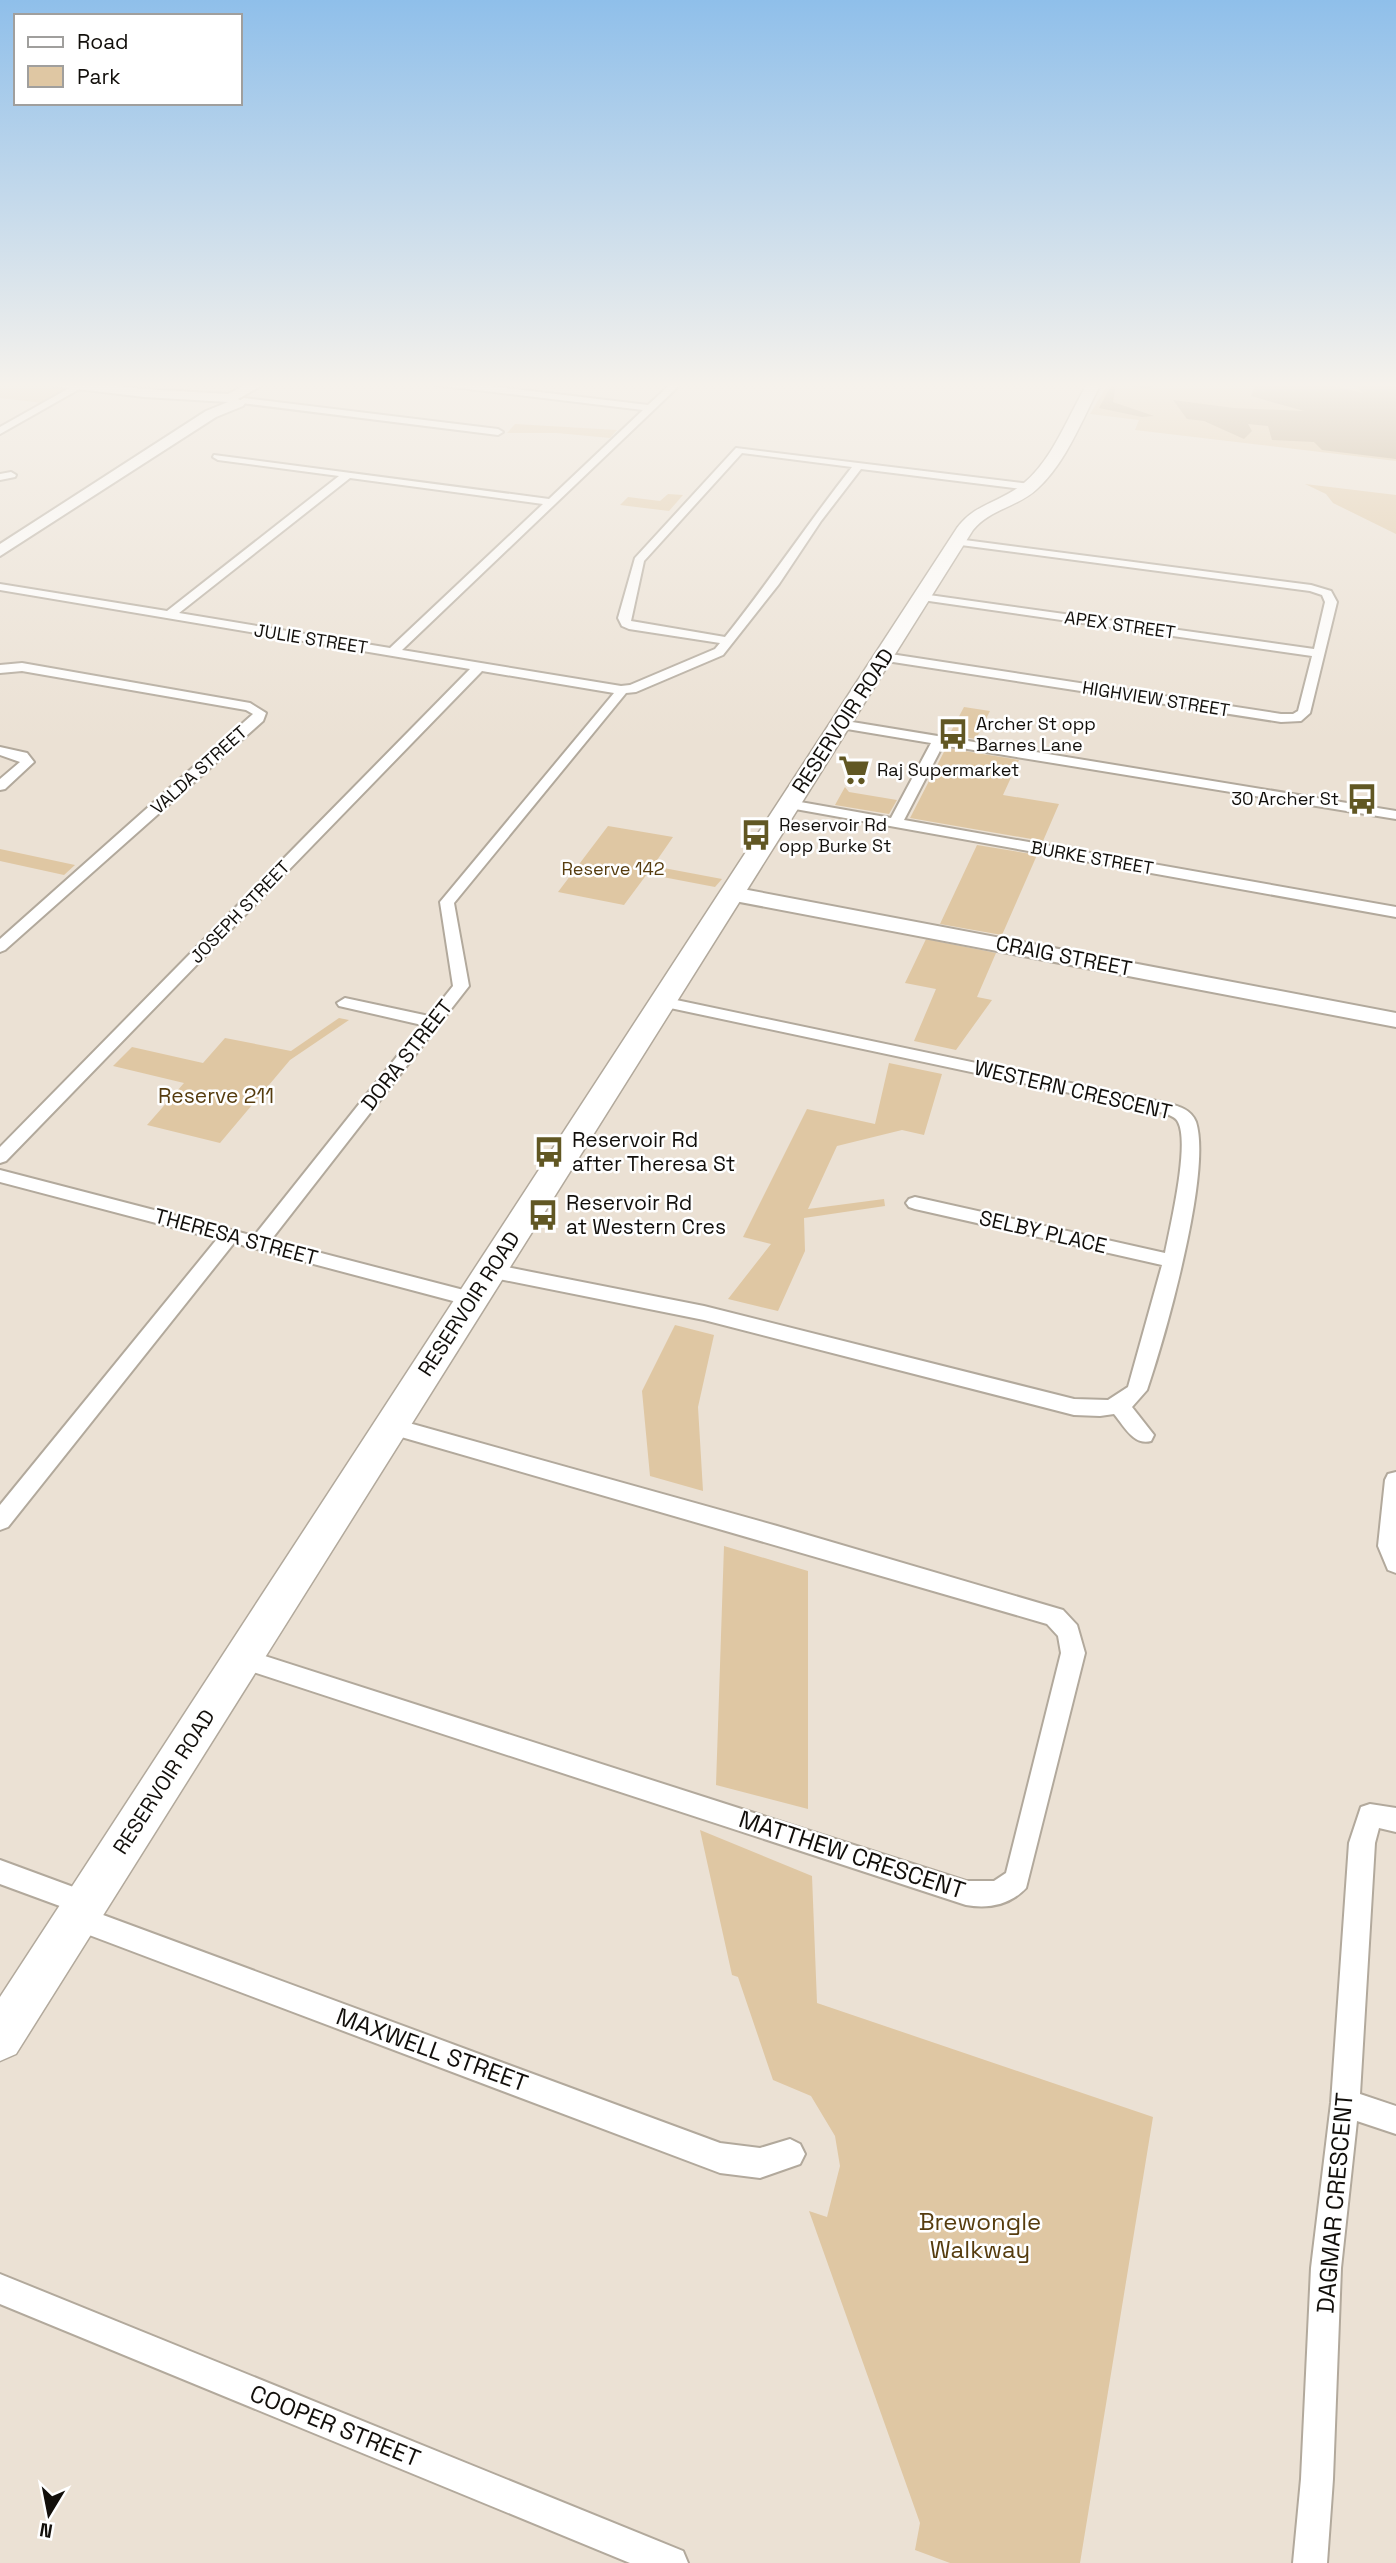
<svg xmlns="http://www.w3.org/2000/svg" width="1396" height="2563" font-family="'Space Grotesk',sans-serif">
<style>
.green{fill:#dfc7a3}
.forest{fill:#b59d79}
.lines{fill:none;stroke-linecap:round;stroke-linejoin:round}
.street-casing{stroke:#b2a99c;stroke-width:4}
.secondary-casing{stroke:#b2a99c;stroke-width:4}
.primary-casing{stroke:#b2a99c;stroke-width:3}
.street{fill:#fff;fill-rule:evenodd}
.secondary{fill:#fff;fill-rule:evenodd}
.primary{fill:#fff;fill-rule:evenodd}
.labels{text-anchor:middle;stroke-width:5;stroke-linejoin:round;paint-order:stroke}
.far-street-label{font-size:18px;fill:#120f0b;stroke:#fff}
.far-poi-label{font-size:18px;fill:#120f0b;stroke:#fff;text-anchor:start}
.far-park-label{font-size:18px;fill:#563c0e;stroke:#fff}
.street-label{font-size:21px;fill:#120f0b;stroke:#fff}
.park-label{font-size:21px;fill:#563c0e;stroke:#fff}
.poi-label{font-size:21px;fill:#120f0b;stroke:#fff;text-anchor:start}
.near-street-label{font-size:24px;fill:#120f0b;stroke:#fff}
.near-park-label{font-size:24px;fill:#563c0e;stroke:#fff}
</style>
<rect width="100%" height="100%" fill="#ebe1d4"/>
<path class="green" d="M 0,382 L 21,382 L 67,389 L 43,403 L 0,398 Z
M 1109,382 L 1396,382 L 1396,461 L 1135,430 L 1139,420 L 1090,414 Z
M 515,424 L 617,430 L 610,438 L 557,433 L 507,433 Z
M 1305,484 L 1396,495 L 1396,534 L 1333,503 L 1326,494 Z
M 668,494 L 683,495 L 669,511 L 620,505 L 628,497 L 660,501 Z
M 964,707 L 990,711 L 976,739 L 949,735 Z
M 946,748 L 1019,760 L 1003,795 L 1059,804 L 1043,841 L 910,818 Z
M 845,787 L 849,792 L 897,800 L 889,814 L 835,805 Z
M 608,826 L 673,837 L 653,866 L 722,879 L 715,887 L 647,874 L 624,905 L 558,892 Z
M 977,845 L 1037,855 L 1002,935 L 940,924 Z
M 0,849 L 75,865 L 64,875 L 0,861 Z
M 926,939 L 996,953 L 977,997 L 992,1000 L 956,1050 L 914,1041 L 936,989 L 905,983 Z
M 339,1018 L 349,1020 L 290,1060 L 220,1143 L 147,1125 L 184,1083 L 113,1066 L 132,1047 L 203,1063 L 225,1038 L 291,1051 Z
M 889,1063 L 942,1074 L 924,1135 L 902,1130 L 837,1146 L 808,1209 L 884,1199 L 885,1206 L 804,1218 L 805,1251 L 778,1311 L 728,1299 L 771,1244 L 743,1237 L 807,1109 L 875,1124 Z
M 675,1325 L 714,1335 L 698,1407 L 703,1491 L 650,1476 L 642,1391 Z
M 724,1546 L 808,1571 L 808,1809 L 716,1785 Z
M 700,1830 L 812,1876 L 817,2003 L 1153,2117 L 1080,2563 L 950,2563 L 915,2550 L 920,2523 L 809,2211 L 827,2217 L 840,2166 L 835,2136 L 811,2096 L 773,2080 L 738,1977 L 732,1975 Z"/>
<path class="forest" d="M 1113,382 L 1157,382 L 1161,384 L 1147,389 L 1116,384 L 1113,402 L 1154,416 L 1142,417 L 1099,408 Z
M 1250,382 L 1318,382 L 1363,393 L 1357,387 L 1337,382 L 1396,382 L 1396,459 L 1322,450 L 1314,442 L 1272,440 L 1268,426 L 1248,424 L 1252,431 L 1244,439 L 1204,421 L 1187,419 L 1173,400 L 1234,408 L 1304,411 L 1251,396 L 1255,385 Z"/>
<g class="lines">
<defs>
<path id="street" d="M 80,382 L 85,385 L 83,387 L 0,434 L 0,427 Z
M 430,382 L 457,382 L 648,405 L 673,382 L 683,382 L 402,650 L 621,686 L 630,685 L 715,649 L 720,643 L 629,629 L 622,626 L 618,618 L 635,558 L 736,448 L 1030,484 L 1035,487 L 1030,490 L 861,469 L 821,521 L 779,584 L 723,655 L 636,692 L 626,693 L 454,903 L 469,986 L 271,1240 L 479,1294 L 482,1299 L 479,1304 L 472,1306 L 234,1243 L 8,1527 L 0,1530 L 0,1505 L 217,1239 L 0,1182 L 0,1170 L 254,1236 L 422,1025 L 339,1006 L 337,1003 L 345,998 L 429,1016 L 453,986 L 440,902 L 614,693 L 482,671 L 6,1161 L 0,1163 L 0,1147 L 470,669 L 0,590 L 0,584 L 167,611 L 339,476 L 218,460 L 213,457 L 214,455 L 549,499 L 643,410 L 435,385 ZM 742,453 L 852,467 C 808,523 769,582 725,637 L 631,621 L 644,561 ZM 350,478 L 543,504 L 390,648 L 179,613 Z
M 244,398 L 498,429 L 503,432 L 498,435 L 241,403 L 239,401 Z
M 11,472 L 16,475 L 15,477 L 0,480 L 0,474 Z
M 957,539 L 1311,585 L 1331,591 L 1337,602 L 1310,713 L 1301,721 L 1281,722 L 880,660 L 880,654 L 884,653 L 1281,714 L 1293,714 L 1298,711 L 1312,656 L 922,600 L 916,597 L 922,594 L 1314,649 L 1325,602 L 1322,595 L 1310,591 L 953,544 L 952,542 Z
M 22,663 L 250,703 L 266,713 L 263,721 L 5,950 L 0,952 L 0,939 L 253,714 L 246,710 L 22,671 L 0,673 L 0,665 Z
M 840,720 L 1396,811 L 1396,819 L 943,745 L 904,820 L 1396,907 L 1396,917 L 784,807 L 784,801 L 789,800 L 891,818 L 931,743 L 835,727 L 835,721 Z
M 0,747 L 27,753 L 34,762 L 5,789 L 0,790 L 0,779 L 20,762 L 0,755 Z
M 662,997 L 1166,1103 C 1178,1106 1191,1109 1196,1122 C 1212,1172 1165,1337 1147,1390 L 1132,1407 L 1154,1435 L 1151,1441 C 1134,1446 1124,1426 1114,1414 L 1100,1416 L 1074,1415 L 704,1320 L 484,1276 L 481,1271 L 484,1266 L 491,1264 L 704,1306 L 1074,1399 L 1108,1400 L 1128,1387 L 1162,1265 L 915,1209 L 909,1207 L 906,1203 L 909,1199 L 915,1197 L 1165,1253 C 1170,1227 1190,1144 1178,1122 C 1176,1117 1169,1115 1164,1113 L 656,1005 L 654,1002 L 656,999 Z
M 391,1418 L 777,1526 L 1063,1610 L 1077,1625 L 1085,1653 L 1026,1888 C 1010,1905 988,1909 966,1905 L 235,1666 L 231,1659 L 235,1652 L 243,1649 L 966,1881 L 994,1881 L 1006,1873 L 1061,1653 L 1058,1636 L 1047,1624 L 384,1432 L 381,1426 L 384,1420 Z
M 1396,1472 L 1396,1573 L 1388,1570 L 1378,1546 L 1385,1480 L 1388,1474 Z
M 1370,1804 L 1396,1808 L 1396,1832 L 1379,1828 L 1375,1843 L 1360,2094 L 1396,2106 L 1396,2134 L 1357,2121 L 1341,2268 L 1333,2479 L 1327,2563 L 1293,2563 L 1301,2479 L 1311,2268 L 1331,2103 L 1349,1843 L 1361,1807 Z
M 0,1860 L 95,1895 L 99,1904 L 95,1912 L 720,2143 L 760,2148 L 790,2139 L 800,2144 L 805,2154 L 800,2164 L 760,2178 L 720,2173 L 68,1927 L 64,1918 L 68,1909 L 0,1884 Z
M 0,2274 L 683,2551 L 688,2563 L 630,2563 L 0,2304 Z"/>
<path id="secondary" d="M 46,382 L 85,382 L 144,389 L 228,394 L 251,382 L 268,382 L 238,399 L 245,403 L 243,406 L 216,417 L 0,556 L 0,544 L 206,411 L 228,402 L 144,397 L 53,386 Z
M 732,887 L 1396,1013 L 1396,1027 L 724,899 L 721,894 L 724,889 Z"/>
<path id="primary" d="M 1088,382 L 1102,382 C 1083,417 1067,462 1037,489 C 1018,507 990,509 973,530 L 16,2054 L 0,2061 L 0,1997 L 957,528 C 975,503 1002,502 1024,483 C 1053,459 1069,414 1088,382 Z"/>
</defs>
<use href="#street" class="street-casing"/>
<use href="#secondary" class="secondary-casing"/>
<use href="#primary" class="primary-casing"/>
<use href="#street" class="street"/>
<use href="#secondary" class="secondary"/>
<use href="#primary" class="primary"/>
</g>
<linearGradient id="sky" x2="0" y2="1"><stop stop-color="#8fbfea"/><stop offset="0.52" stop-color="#f6f2ec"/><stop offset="1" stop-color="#f6f2ec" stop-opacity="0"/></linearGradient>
<rect width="1396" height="741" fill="url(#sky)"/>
<defs>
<symbol id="bus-bare" viewBox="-9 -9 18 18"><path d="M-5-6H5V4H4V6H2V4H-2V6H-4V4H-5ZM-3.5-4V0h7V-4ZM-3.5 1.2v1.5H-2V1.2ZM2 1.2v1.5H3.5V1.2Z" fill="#615723" stroke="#fff" stroke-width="2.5" paint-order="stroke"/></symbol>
<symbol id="supermarket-bare" viewBox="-9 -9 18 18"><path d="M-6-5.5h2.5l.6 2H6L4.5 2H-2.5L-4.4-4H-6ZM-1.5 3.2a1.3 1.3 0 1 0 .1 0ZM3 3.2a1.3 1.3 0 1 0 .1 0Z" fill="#615723" stroke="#fff" stroke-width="2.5" paint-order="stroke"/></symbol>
</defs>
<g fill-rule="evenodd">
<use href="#bus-bare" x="931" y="712" width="44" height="44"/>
<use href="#supermarket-bare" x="832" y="748" width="44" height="44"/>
<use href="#bus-bare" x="1340" y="777" width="44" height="44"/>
<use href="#bus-bare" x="734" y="813" width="44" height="44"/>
<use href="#bus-bare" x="527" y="1130" width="44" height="44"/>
<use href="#bus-bare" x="521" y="1193" width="44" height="44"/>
</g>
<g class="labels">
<g class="far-street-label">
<text transform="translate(1120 625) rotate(8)" y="6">APEX STREET</text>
<text transform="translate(311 639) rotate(9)" y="6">JULIE STREET</text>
<text transform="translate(1156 699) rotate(9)" y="6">HIGHVIEW STREET</text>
<text transform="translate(199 770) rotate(-42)" y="6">VALDA STREET</text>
<text transform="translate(1092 858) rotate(10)" y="6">BURKE STREET</text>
<text transform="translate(240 912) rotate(-46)" y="6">JOSEPH STREET</text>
</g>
<g class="far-poi-label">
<text x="976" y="730">Archer St opp<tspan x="976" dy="21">Barnes Lane</tspan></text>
<text x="877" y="776">Raj Supermarket</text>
<text x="1339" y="805" text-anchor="end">30 Archer St</text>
<text x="779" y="831">Reservoir Rd<tspan x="779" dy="21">opp Burke St</tspan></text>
</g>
<g class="far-park-label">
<text x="613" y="875">Reserve 142</text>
</g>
<g class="street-label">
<text transform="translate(843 721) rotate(-57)" y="7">RESERVOIR ROAD</text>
<text transform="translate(1064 956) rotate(11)" y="7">CRAIG STREET</text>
<text transform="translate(407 1055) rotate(-52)" y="7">DORA STREET</text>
<text transform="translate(1073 1090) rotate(13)" y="7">WESTERN CRESCENT</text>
<text transform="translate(1043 1232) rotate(13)" y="7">SELBY PLACE</text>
<text transform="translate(236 1237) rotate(15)" y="7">THERESA STREET</text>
<text transform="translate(469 1304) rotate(-57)" y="7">RESERVOIR ROAD</text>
<text transform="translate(164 1782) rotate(-57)" y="7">RESERVOIR ROAD</text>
</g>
<g class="park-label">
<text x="216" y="1103">Reserve 211</text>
</g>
<g class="poi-label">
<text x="572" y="1147">Reservoir Rd<tspan x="572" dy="24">after Theresa St</tspan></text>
<text x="566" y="1210">Reservoir Rd<tspan x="566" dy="24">at Western Cres</tspan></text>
</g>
<g class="near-street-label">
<text transform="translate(852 1855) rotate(18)" y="8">MATTHEW CRESCENT</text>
<text transform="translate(432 2050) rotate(20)" y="8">MAXWELL STREET</text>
<text transform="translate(1335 2203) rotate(-85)" y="8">DAGMAR CRESCENT</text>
<text transform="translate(335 2426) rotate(22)" y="8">COOPER STREET</text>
</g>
<g class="near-park-label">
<text x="980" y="2230">Brewongle<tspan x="980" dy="28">Walkway</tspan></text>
</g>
</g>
<rect x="14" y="14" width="228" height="91" fill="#ffffff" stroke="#a09f9d" stroke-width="2"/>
<rect x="28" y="37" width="35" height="10" fill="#ffffff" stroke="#a09f9d" stroke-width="2"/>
<text x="77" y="49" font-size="21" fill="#120f0b">Road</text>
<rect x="28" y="66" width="35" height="21" fill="#dfc7a3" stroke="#a09f9d" stroke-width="2"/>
<text x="77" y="84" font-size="21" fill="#120f0b">Park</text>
<g transform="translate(49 2514) rotate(190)" stroke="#ffffff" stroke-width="5" paint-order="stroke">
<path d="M0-5L12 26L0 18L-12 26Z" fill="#120f0b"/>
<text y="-10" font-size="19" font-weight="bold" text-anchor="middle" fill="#120f0b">N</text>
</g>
</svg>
